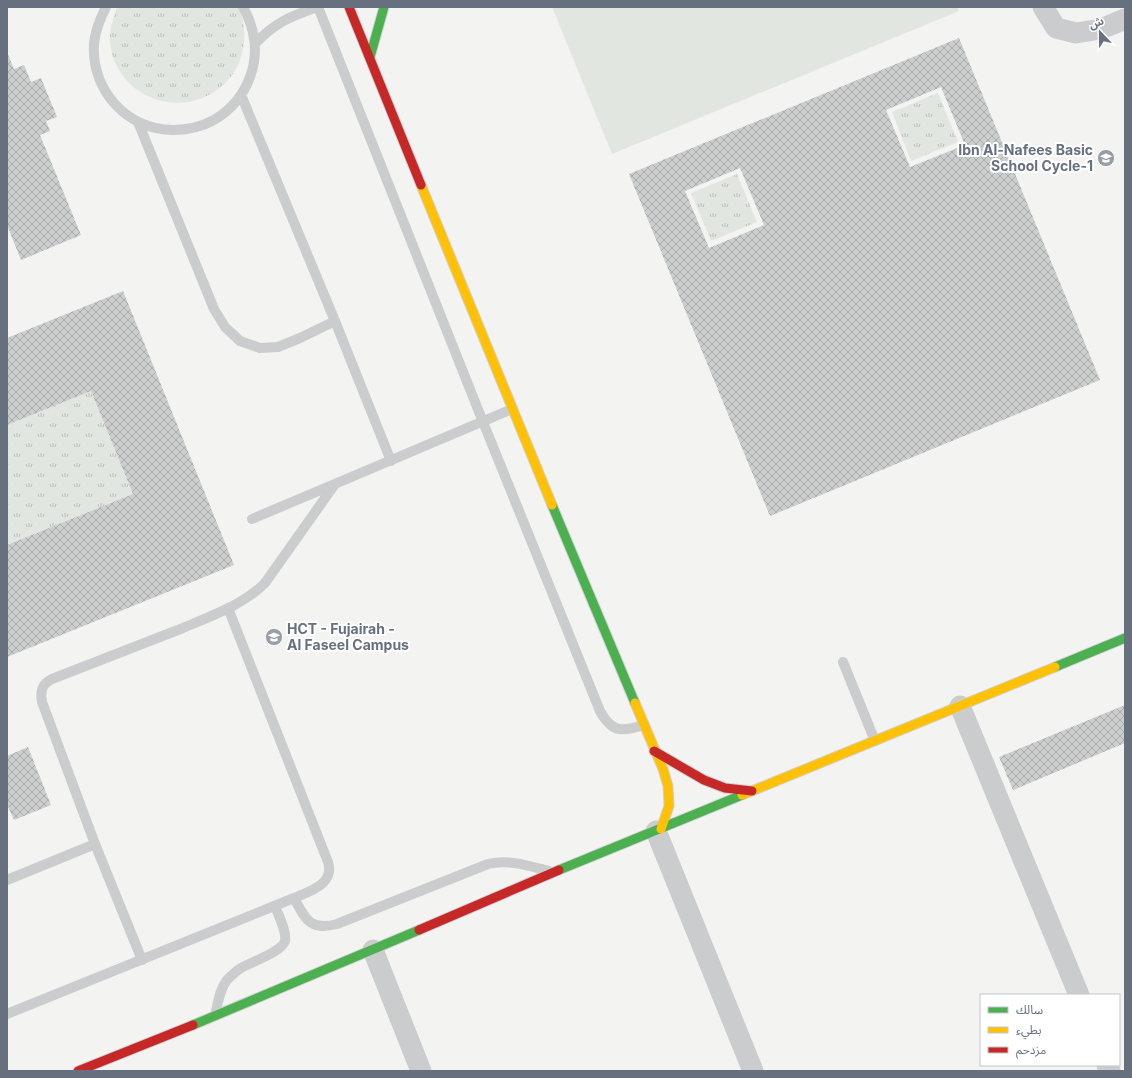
<svg xmlns="http://www.w3.org/2000/svg" width="1132" height="1078" font-family="Inter,'Noto Sans Arabic',sans-serif">
<style>
.grass{fill:url(#grass-tufts)}
.pitch{fill:#e2e6e0}
.building{fill:url(#building-cross-hatch);fill-rule:evenodd}
.lines{fill:none;stroke-linecap:round;stroke-linejoin:round}
.fast-casing{stroke:#d0d1d1;stroke-width:11}
.slow-casing{stroke:#d0d1d1;stroke-width:11}
.jam-casing{stroke:#d0d1d1;stroke-width:11}
.lane{stroke:#cbcccd;stroke-width:10}
.street{stroke:#cbcccd;stroke-width:21}
.fast{stroke:#4caf50;stroke-width:9}
.slow{stroke:#ffc107;stroke-width:9}
.jam{stroke:#c62828;stroke-width:9}
.labels{text-anchor:middle;stroke-width:4;stroke-linejoin:round;paint-order:stroke}
.poi-label{font-size:14px;font-weight:bold;fill:#66707f;stroke:#fff;text-anchor:end}
</style>
<defs>
<pattern id="grass-tufts" width="24" height="20" patternUnits="userSpaceOnUse"><rect width="24" height="20" fill="#e2e6e0"/><path d="M3 7l-1-3M5 7V3M7 7l1-3M15 17l-1-3M17 17v-4M19 17l1-3" fill="none" stroke="#bbbfbb"/></pattern>
<pattern id="building-cross-hatch" width="8" height="8" patternUnits="userSpaceOnUse"><rect width="8" height="8" fill="#cccece"/><path d="M0 0l8 8M0 8l8-8" fill="none" stroke="#a9acac"/></pattern>
</defs>
<rect width="100%" height="100%" fill="#f3f3f2"/>
<path class="grass" d="M 117,7 L 238,7 C 246,23 246,40 241,57 C 238,68 231,78 223,85 C 182,122 116,98 110,43 C 109,30 113,19 117,7 Z
M 938,93 L 958,142 L 911,161 L 892,112 Z
M 737,174 L 757,222 L 711,241 L 691,193 Z
M 91,391 L 133,494 L 7,545 L 7,425 Z"/>
<path class="pitch" d="M 552,7 L 957,7 L 959,11 L 612,154 Z"/>
<path class="building" d="M 959,38 L 1100,380 L 770,516 L 629,174 ZM 941,87 L 965,145 L 910,167 L 886,110 ZM 740,168 L 764,225 L 709,248 L 685,191 Z
M 7,52 L 14,69 L 24,65 L 31,82 L 41,78 L 57,117 L 46,121 L 50,131 L 40,135 L 81,235 L 21,260 L 7,225 Z
M 123,291 L 234,565 L 7,657 L 7,545 L 133,494 L 91,391 L 7,425 L 7,338 Z
M 1125,705 L 1125,743 L 1013,790 L 999,757 Z
M 28,747 L 51,805 L 14,820 L 7,804 L 7,756 Z"/>
<g class="lines">
<defs>
<path id="fast" d="M 370,57 L 384,7
M 552,505 L 635,703
M 1055,667 L 1125,638
M 559,870 L 742,795
M 193,1025 L 419,930"/>
<path id="slow" d="M 421,185 L 552,505
M 635,703 L 663,769 L 668,786 L 669,806 L 661,829
M 742,795 L 1055,667"/>
<path id="jam" d="M 349,7 L 421,185
M 654,751 L 704,780 L 725,788 L 752,791
M 419,930 L 559,870
M 78,1071 L 193,1025"/>
</defs>
<use href="#fast" class="fast-casing"/>
<use href="#slow" class="slow-casing"/>
<use href="#jam" class="jam-casing"/>
<path class="lane" d="M 106,7 C 100,19 95,31 94,44 C 91,90 127,130 173,130 C 187,130 201,127 214,120 C 231,110 243,96 250,77 C 259,53 255,28 243,7
M 318,7 L 483,422 L 600,711 C 612,733 622,732 644,725
M 255,44 C 275,22 290,17 317,7
M 241,95 L 335,321 L 391,461
M 138,122 L 214,309 L 225,327 L 240,341 L 260,348 L 278,347 L 300,338 L 335,321
M 252,519 L 512,409
M 843,662 L 875,741
M 7,880 L 95,844
M 294,898 C 306,920 310,931 337,924 L 488,864 C 509,859 529,866 549,871
M 142,960 L 95,844 L 42,702 C 40,691 42,684 52,679 C 96,662 140,645 183,628 C 211,616 243,605 265,583 L 335,484
M 7,1014 L 294,898 C 310,891 335,884 328,862 L 228,608
M 215,1015 C 218,1004 219,990 227,980 C 231,976 236,971 241,968 C 251,962 282,952 285,941 C 287,932 278,914 275,906"/>
<path class="street" d="M 1043,7 L 1056,28 L 1076,33 L 1101,29 L 1125,19
M 960,706 L 1079,995
M 656,831 L 753,1071
M 373,950 L 421,1071
M 1107,1065 L 1110,1071"/>
<use href="#fast" class="fast"/>
<use href="#slow" class="slow"/>
<use href="#jam" class="jam"/>
</g>
<defs>
<symbol id="school-disc" viewBox="-11 -11 22 22"><circle r="9.5" fill="#979ea7" stroke="#fff"/><path d="M0-5L7-2L0 1L-7-2ZM-4 1L0 2.5L4 1V4Q0 6-4 4Z" fill="#fff"/></symbol>
<symbol id="university-disc" viewBox="-11 -11 22 22"><circle r="9.5" fill="#979ea7" stroke="#fff"/><path d="M0-5L7-2L0 1L-7-2ZM-4 1L0 2.5L4 1V4Q0 6-4 4Z" fill="#fff"/></symbol>
</defs>
<g fill-rule="evenodd">
<use href="#school-disc" x="1096" y="148" width="20" height="20"/>
<use href="#university-disc" x="264" y="627" width="20" height="20"/>
</g>
<g class="labels">
<g class="poi-label">
<text x="1093" y="155">Ibn Al-Nafees Basic<tspan x="1093" dy="16">School Cycle-1</tspan></text>
<text x="287" y="634" text-anchor="start">HCT - Fujairah -<tspan x="287" dy="16">Al Faseel Campus</tspan></text>
</g>
</g>
<rect width="1132" height="1078" fill="none" stroke="#66707f" stroke-width="16"/>
<rect x="980" y="994" width="140" height="72" fill="#ffffff" stroke="#c2c6cc"/>
<rect x="988" y="1007" width="20" height="6" fill="#4caf50" stroke="#c2c6cc"/>
<text x="1016" y="1014" font-size="12" fill="#66707f">سالك</text>
<rect x="988" y="1027" width="20" height="6" fill="#ffc107" stroke="#c2c6cc"/>
<text x="1016" y="1034" font-size="12" fill="#66707f">بطيء</text>
<rect x="988" y="1047" width="20" height="6" fill="#c62828" stroke="#c2c6cc"/>
<text x="1016" y="1054" font-size="12" fill="#66707f">مزدحم</text>
<g transform="translate(1100 32) rotate(338)" stroke="#ffffff" stroke-width="3" paint-order="stroke">
<path d="M0-3L7 15L0 10L-7 15Z" fill="#66707f"/>
<text y="-6" font-size="11" font-weight="bold" text-anchor="middle" fill="#66707f">ش</text>
</g>
</svg>
